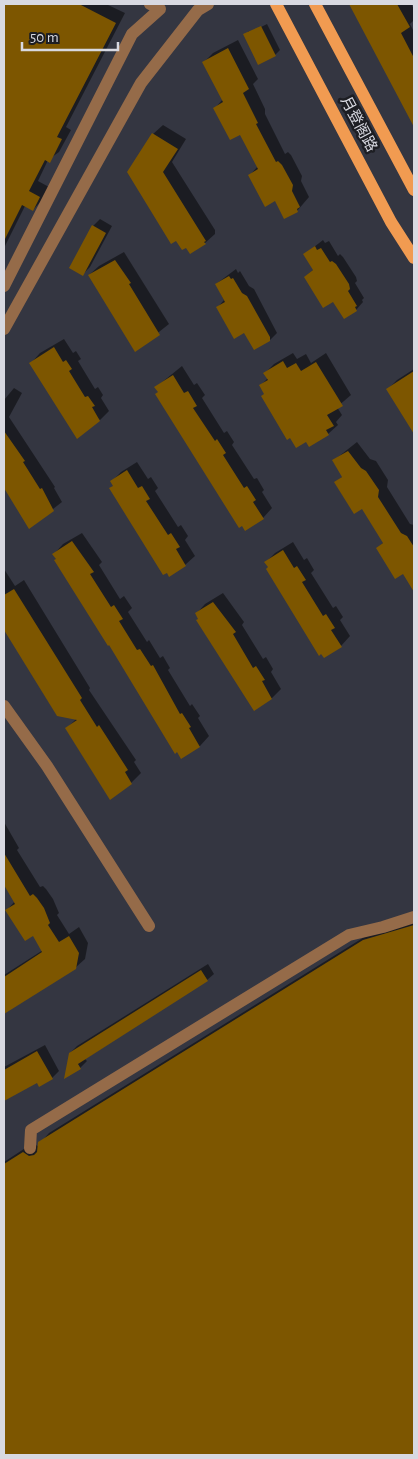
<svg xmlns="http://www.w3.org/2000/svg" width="418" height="1459" font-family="'Alegreya Sans','Noto Sans SC',sans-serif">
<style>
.shadow{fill:#0007}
.building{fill:#7d5600}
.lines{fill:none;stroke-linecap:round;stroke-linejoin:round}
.minor{stroke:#956b49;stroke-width:12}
.major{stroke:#f19b51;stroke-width:12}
.labels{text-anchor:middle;stroke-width:5;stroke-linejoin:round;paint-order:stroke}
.street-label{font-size:15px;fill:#d8d9e1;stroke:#1d1e23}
</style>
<rect width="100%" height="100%" fill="#343641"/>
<path class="shadow" d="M 4,4 L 106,4 L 125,13 L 66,127 L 71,130 L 59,152 L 48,160 L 38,181 L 49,187 L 42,200 L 33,210 L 25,206 L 4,248 Z
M 350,4 L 411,4 L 414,9 L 414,20 L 410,24 L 414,32 L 414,125 Z
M 267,24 L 280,50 L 275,55 L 245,35 L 249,31 L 249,33 Z
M 238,40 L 258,79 L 253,84 L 265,109 L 265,114 L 285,154 L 288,152 L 291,155 L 302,176 L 301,181 L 309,197 L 297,211 L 276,200 L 250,175 L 258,166 L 241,133 L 215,108 L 223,99 L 204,62 L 213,53 Z
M 163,125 L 186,139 L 172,162 L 215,230 L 215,234 L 205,243 L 187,246 L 177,239 L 153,134 Z
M 100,219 L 112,226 L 90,267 L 83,274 L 93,226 Z
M 323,240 L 325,243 L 329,241 L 338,256 L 340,254 L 343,257 L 356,277 L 357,281 L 355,283 L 364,298 L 362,300 L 363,302 L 356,310 L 334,300 L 305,277 L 314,269 L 305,254 Z
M 124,252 L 169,324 L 135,351 L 89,275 L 99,266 Z
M 236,269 L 238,273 L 240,271 L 249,286 L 254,289 L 277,333 L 270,340 L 245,332 L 217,308 L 224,300 L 216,284 Z
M 64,339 L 73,353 L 76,351 L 81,359 L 78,361 L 95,389 L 98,387 L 103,395 L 101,398 L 109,411 L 100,420 L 31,363 L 40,353 Z
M 293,353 L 297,359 L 306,354 L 311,363 L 326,353 L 351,395 L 337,407 L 342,415 L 336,422 L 338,425 L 328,434 L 265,394 L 260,386 L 268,378 L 265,373 L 274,364 Z
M 182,366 L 194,385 L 197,383 L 205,395 L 202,398 L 224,433 L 227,431 L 234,442 L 232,445 L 254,479 L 257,478 L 264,490 L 262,492 L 272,508 L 263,518 L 156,387 Z
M 414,369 L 414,431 L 388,389 L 397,380 Z
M 14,388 L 22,393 L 9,417 L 55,487 L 54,488 L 62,502 L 30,527 L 4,486 L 4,400 Z
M 357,442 L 370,459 L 376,461 L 388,480 L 387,487 L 410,524 L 414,525 L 414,589 L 403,572 L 377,548 L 384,542 L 362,507 L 336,482 L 343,476 L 333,461 Z
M 137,462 L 148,479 L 151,477 L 158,488 L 155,491 L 178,527 L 181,525 L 188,536 L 185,540 L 195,556 L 185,565 L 112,481 L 121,472 Z
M 82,533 L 102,562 L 99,565 L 120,599 L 124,596 L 132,608 L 128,612 L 147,642 L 149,640 L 160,658 L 163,656 L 170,668 L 168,670 L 190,706 L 192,704 L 200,716 L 198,718 L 209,736 L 200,746 L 181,757 L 54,554 L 63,544 Z
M 293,542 L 304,560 L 307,558 L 314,570 L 311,573 L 333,608 L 336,606 L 343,617 L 340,620 L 350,636 L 341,646 L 266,562 L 275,553 Z
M 4,569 L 15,586 L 24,580 L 90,688 L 89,690 L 136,760 L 134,762 L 141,773 L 131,783 L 67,728 L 76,719 L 57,715 L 4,628 Z
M 223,593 L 244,622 L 242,625 L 263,659 L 266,657 L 273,669 L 271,672 L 281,689 L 272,698 L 254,709 L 196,614 L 205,604 Z
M 4,822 L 19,848 L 17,850 L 40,887 L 43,886 L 46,889 L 53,899 L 59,913 L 57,915 L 69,934 L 79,927 L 88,943 L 85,959 L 75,968 L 4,1013 L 4,975 L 43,950 L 33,934 L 7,910 L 15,901 L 4,883 Z
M 414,919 L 414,1455 L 4,1455 L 4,1162 L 33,1143 L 39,1147 L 40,1143 L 49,1133 L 374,931 Z
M 208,964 L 214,974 L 207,980 L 85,1059 L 87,1061 L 80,1068 L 70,1053 L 77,1046 Z
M 45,1045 L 59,1071 L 52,1078 L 37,1081 L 4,1100 L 4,1067 Z"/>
<path class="building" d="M 4,4 L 79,4 L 116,23 L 57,137 L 62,139 L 50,163 L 45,160 L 29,191 L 40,197 L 33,211 L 22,205 L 4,241 Z
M 349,4 L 397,4 L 410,27 L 401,33 L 414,58 L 414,127 Z
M 261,26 L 276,56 L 258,65 L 243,34 Z
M 228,48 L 249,89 L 243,93 L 258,123 L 256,124 L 276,162 L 278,161 L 282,165 L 293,185 L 292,191 L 300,207 L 297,209 L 298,212 L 284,219 L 275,201 L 265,207 L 248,175 L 258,169 L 240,135 L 230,140 L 213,108 L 223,102 L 202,62 Z
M 152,133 L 178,149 L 163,172 L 206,241 L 204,242 L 206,244 L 190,254 L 186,248 L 182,250 L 176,241 L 171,244 L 127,172 Z
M 92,225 L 106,233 L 83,276 L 69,268 Z
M 315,246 L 317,250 L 321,248 L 330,262 L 332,261 L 336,264 L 349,284 L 350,289 L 348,291 L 357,306 L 355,307 L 357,311 L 344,319 L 333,302 L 323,308 L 304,277 L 313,270 L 303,254 Z
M 115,260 L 131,283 L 129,284 L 160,335 L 135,352 L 88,275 Z
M 229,276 L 231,279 L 233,278 L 242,293 L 247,296 L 270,337 L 270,341 L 254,350 L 244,333 L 234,339 L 216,307 L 225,302 L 215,284 Z
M 54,347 L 63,362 L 66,360 L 72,369 L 69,371 L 85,397 L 88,396 L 95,406 L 92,407 L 100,421 L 77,439 L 29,363 Z
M 283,361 L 287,368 L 296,363 L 301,371 L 316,362 L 343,406 L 327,415 L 334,426 L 326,430 L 329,435 L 309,447 L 306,442 L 296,448 L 290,438 L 287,440 L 261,396 L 264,394 L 259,385 L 268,380 L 263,373 Z
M 414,371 L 414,434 L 386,389 Z
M 173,375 L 184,393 L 188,391 L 197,406 L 193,408 L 215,441 L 217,439 L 226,453 L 223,455 L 244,488 L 247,486 L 256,500 L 253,502 L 264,519 L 245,531 L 242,526 L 239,528 L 155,394 L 158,392 L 154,387 Z
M 4,431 L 25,461 L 23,462 L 40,489 L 42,488 L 54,511 L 29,529 L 4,488 Z
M 348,451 L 361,468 L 366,471 L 379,490 L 378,497 L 401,533 L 407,536 L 414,547 L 414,592 L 403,574 L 395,579 L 376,548 L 383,543 L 362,509 L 354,514 L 334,482 L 342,477 L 332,460 Z
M 127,470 L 138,488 L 142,486 L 150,499 L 146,501 L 168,535 L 171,533 L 180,547 L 176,549 L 186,566 L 169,577 L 167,573 L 163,575 L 109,488 L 113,486 L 110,481 Z
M 72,541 L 94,572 L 90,574 L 111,607 L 114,605 L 123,619 L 119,621 L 137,650 L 140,649 L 151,666 L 153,665 L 180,714 L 182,713 L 191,727 L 189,728 L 200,747 L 181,759 L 177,752 L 175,754 L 109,645 L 108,646 L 54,560 L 56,559 L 52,554 Z
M 283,550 L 294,568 L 297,566 L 306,580 L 302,582 L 323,616 L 326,614 L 335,628 L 331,630 L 342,647 L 324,658 L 321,654 L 319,656 L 266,569 L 268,567 L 264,562 Z
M 14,589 L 82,698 L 80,700 L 97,727 L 99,725 L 128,770 L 125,772 L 132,784 L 110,800 L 65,728 L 77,720 L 57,716 L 4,630 L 4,595 Z
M 213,602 L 236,632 L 233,634 L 253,668 L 256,666 L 265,680 L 262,681 L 272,699 L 254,711 L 196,620 L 198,619 L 195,613 Z
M 4,853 L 30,896 L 33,894 L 37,898 L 44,908 L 50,923 L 48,925 L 59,942 L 69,936 L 79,953 L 76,969 L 4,1014 L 4,977 L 42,952 L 33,936 L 25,941 L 5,910 L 15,904 L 4,885 Z
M 414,925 L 414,1455 L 4,1455 L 4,1164 L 23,1152 L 29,1156 L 34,1155 L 37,1152 L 38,1142 L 363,940 Z
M 201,970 L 208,981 L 78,1064 L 81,1069 L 64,1079 L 69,1053 Z
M 37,1051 L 53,1079 L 39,1087 L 37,1083 L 4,1101 L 4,1070 Z"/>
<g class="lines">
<path class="minor" d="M 4,286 L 132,34 L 160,9 L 150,4
M 4,329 L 141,83 L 198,10 L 208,4
M 4,706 L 47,766 L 149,926
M 30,1148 L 31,1130 L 349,935 L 383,927 L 414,917"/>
<path class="major" d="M 276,4 L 391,222 L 414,258
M 315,4 L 414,190"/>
</g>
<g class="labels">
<g class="street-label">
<text transform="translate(359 124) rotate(62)" y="5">月登阁路</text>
</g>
</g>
<rect width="418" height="1459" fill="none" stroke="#d8d9e1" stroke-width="10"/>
<path d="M22 42v8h96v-8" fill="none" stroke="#d8d9e1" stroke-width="2.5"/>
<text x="30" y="42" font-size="15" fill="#d8d9e1" stroke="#1d1e23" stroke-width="4" paint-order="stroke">50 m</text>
</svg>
